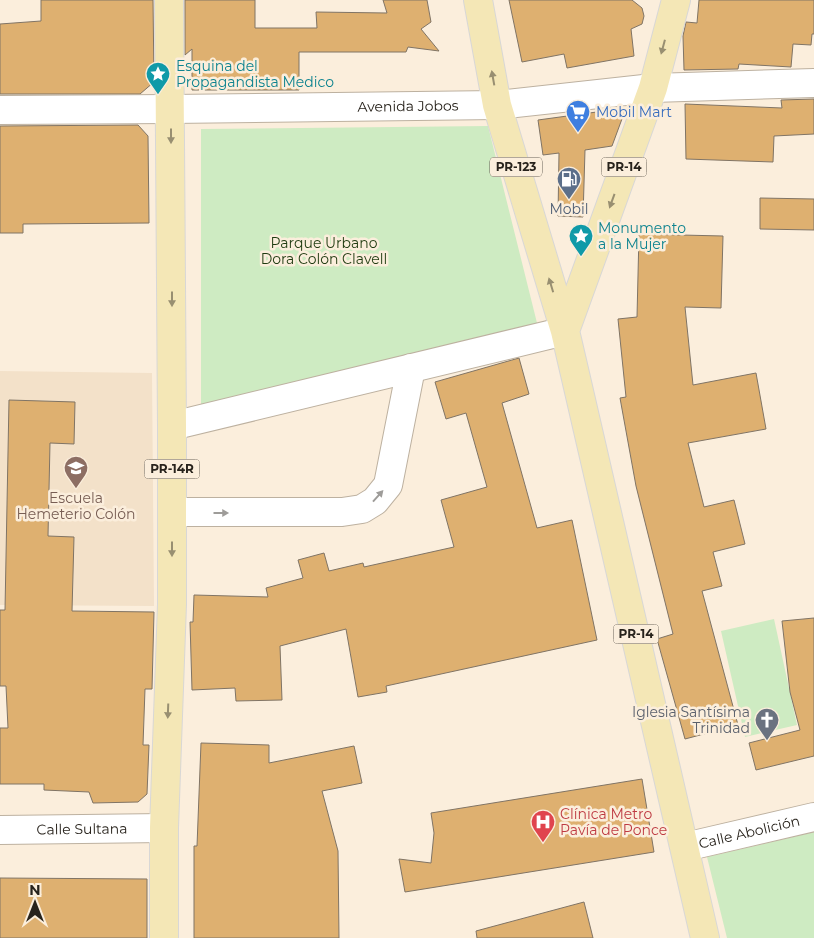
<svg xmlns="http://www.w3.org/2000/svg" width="814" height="938" font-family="Montserrat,sans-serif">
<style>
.built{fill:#f3e1c9}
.green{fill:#ceebc2}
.building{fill:#deb070;stroke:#807465}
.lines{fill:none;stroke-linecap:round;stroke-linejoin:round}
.minor-casing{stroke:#bdb1a0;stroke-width:30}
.major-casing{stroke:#d8d7d6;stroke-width:30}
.minor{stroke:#fff;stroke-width:28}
.major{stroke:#f4e7b6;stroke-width:28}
.oneway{fill:#988f71}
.oneway2{fill:#9e9c99}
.labels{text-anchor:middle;stroke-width:5;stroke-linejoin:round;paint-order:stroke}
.shield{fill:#fbeedc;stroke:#676056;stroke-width:1}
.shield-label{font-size:12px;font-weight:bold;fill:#28231c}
.culture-label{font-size:14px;fill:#0d838f;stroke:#fbeedc;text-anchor:start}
.street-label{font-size:14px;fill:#28231c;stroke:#fbeedc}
.shop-label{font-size:14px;fill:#366cbe;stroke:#fbeedc;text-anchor:start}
.service-label{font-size:14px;fill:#4e5e75;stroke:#fbeedc}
.park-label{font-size:14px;fill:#1f3b10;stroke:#fbeedc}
.education-label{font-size:14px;fill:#785e54;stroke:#fbeedc}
.worship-label{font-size:14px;fill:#5b616d;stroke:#fbeedc;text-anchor:end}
.health-label{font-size:14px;fill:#be3a42;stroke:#fbeedc;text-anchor:start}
</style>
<rect width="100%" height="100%" fill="#fbeedc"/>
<path class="built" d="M 0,371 L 152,373 L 154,606 L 0,605 Z"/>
<path class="green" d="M 488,126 L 538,327 L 201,406 L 201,129 Z
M 774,619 L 797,725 L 745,737 L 721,631 Z
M 814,832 L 814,938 L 727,938 L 707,857 Z"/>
<path class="building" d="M 41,0 L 153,0 L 154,82 L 140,94 L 0,94 L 0,24 L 41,21 Z
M 185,0 L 255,0 L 255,28 L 317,28 L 316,12 L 387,13 L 383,0 L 427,0 L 431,22 L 421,29 L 439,51 L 408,47 L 406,52 L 299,52 L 299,90 L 192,90 L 192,49 L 185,55 Z
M 509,0 L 632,0 L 642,8 L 644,16 L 642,24 L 631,29 L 634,56 L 567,68 L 564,54 L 522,62 Z
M 699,0 L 814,0 L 814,34 L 812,34 L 811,45 L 793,44 L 791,67 L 739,64 L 738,69 L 684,70 L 683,36 L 686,22 L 697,23 Z
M 814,99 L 814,134 L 774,136 L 773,162 L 686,159 L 685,104 L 782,108 L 781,100 Z
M 626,108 L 612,146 L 585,150 L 583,217 L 558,216 L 559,153 L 543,155 L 538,120 Z
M 138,125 L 148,136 L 149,223 L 23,224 L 23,233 L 0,233 L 0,126 Z
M 760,198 L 814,199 L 814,230 L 760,229 Z
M 639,234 L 723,236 L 721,308 L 685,307 L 693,385 L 756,373 L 766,429 L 688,443 L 704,507 L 734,500 L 745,544 L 713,552 L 722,586 L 702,591 L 738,725 L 685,739 L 657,639 L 673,634 L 636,486 L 620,398 L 626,397 L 618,319 L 637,317 Z
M 519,358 L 529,394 L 502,403 L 537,528 L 572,520 L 597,640 L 386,686 L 387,692 L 358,697 L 346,629 L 280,646 L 282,700 L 236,701 L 235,688 L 192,690 L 190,622 L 193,622 L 194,595 L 268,597 L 266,588 L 303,578 L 298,560 L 324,553 L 329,571 L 363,563 L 364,567 L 454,547 L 441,500 L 487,487 L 466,413 L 446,419 L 435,382 Z
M 9,400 L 75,402 L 74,444 L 50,443 L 48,536 L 74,537 L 72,611 L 154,612 L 152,689 L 145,689 L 143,745 L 149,745 L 147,794 L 138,802 L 93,803 L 89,792 L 44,790 L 44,784 L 0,784 L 0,728 L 8,728 L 6,686 L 0,686 L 0,610 L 5,610 Z
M 814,618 L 814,756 L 756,770 L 749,743 L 800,730 L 790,692 L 782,621 Z
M 201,743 L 269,745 L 269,763 L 354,746 L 362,783 L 322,791 L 338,851 L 339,938 L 194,938 L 194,846 L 197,846 Z
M 642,779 L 654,852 L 405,892 L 399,859 L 431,863 L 434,833 L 431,813 Z
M 0,878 L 147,879 L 147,938 L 0,938 Z
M 584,902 L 593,938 L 477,938 L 476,931 Z"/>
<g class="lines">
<defs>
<g id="minor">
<path id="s1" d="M 0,110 L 171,109 L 497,105 L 653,88 L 814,83"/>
<path d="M 172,426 L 565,331"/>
<path d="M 172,512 L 342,512 L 362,509 L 375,501 L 388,485 L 411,368"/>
<path id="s2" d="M 0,830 L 164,828"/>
<path id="s3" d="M 685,847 L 814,817"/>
</g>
<path id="major" d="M 478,0 L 497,105 L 565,331 L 575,374 L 705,938
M 565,331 L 653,88 L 676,0
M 164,938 L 164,828 L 172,604 L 172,426 L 169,0"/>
</defs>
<use href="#minor" class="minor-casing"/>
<use href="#major" class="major-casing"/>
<use href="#minor" class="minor"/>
<use href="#major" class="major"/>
</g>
<defs><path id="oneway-solid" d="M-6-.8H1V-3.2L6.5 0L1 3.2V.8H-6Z" transform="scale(1.25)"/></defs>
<g class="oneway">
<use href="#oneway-solid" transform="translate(663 47) rotate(105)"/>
<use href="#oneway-solid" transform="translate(493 78) rotate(-100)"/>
<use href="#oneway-solid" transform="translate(171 136) rotate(90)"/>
<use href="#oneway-solid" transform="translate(612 201) rotate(110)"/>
<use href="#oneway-solid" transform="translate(551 285) rotate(-107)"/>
<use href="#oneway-solid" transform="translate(172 299) rotate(90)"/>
<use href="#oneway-solid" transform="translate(172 549) rotate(90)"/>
<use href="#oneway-solid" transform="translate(168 711) rotate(92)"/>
</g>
<g class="oneway2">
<use href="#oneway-solid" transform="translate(378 496) rotate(-48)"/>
<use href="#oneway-solid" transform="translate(221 513)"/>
</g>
<defs>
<symbol id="sight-pin" viewBox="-11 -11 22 30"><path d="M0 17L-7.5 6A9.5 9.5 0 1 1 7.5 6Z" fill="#0f9aa8" stroke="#fbeedc"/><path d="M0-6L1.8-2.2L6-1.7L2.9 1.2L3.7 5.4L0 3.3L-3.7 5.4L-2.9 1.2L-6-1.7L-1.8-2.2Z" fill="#fff"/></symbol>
<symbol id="supermarket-pin" viewBox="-11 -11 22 30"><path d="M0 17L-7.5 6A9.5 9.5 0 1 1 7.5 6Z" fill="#3f7fe0" stroke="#fbeedc"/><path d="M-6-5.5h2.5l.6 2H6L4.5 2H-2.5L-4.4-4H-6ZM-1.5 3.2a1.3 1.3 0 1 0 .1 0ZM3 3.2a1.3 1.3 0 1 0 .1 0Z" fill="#fff"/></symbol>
<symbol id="fuel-pin" viewBox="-11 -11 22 30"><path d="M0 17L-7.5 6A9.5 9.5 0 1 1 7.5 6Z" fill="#5c6f8a" stroke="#fbeedc"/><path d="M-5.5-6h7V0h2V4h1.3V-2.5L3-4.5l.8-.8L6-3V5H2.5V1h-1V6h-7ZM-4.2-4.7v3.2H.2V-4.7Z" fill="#fff"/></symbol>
<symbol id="school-pin" viewBox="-11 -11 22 30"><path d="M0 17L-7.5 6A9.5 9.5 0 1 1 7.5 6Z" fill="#8d6e63" stroke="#fbeedc"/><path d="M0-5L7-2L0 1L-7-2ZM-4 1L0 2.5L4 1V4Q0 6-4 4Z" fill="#fff"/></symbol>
<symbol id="church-pin" viewBox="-11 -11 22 30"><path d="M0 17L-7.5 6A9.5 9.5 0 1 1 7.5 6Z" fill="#6b7280" stroke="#fbeedc"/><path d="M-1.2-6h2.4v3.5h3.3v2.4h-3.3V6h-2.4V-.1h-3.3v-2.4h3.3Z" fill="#fff"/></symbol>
<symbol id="hospital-pin" viewBox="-11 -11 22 30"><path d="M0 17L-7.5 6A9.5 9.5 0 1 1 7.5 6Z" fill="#e0444e" stroke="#fbeedc"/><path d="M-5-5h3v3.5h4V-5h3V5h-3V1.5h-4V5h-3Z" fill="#fff"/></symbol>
</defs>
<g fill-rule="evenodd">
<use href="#sight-pin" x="144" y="60" width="28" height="38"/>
<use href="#supermarket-pin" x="564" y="98" width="28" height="38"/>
<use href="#fuel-pin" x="555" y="165" width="28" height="38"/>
<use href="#sight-pin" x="567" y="222" width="28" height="38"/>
<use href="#school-pin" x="62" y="454" width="28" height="38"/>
<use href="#church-pin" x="753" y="706" width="28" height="38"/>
<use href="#hospital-pin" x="529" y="808" width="28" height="38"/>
</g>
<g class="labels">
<g class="shield">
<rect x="490" y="157.5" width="52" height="19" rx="4"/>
<rect x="601.5" y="157.5" width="45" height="19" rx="4"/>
<rect x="144.5" y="459.5" width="55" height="19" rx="4"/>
<rect x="613.5" y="624.5" width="45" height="19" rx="4"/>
</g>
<g class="shield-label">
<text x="516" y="171">PR-123</text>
<text x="624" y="171">PR-14</text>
<text x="172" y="473">PR-14R</text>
<text x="636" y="638">PR-14</text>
</g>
<g class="culture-label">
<text x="176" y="71">Esquina del<tspan x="176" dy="16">Propagandista Medico</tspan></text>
<text x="598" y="233">Monumento<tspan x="598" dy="16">a la Mujer</tspan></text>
</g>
<g class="street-label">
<text dy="5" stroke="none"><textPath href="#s1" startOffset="408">Avenida Jobos</textPath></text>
<text dy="5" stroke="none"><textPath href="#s2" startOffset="82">Calle Sultana</textPath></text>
<text dy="5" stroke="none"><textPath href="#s3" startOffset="66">Calle Abolición</textPath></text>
</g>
<g class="shop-label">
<text x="596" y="117">Mobil Mart</text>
</g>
<g class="service-label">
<text x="569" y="214">Mobil</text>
</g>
<g class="park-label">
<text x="324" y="248">Parque Urbano<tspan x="324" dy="16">Dora Colón Clavell</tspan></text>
</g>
<g class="education-label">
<text x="76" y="503">Escuela<tspan x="76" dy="16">Hemeterio Colón</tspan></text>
</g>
<g class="worship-label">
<text x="750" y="717">Iglesia Santísima<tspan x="750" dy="16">Trinidad</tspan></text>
</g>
<g class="health-label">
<text x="560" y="819">Clínica Metro<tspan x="560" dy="16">Pavía de Ponce</tspan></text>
</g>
</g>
<g transform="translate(35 903)" stroke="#fbeedc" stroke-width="4" paint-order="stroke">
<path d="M0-4L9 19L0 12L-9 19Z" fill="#28231c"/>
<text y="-8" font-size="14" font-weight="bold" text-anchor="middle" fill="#28231c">N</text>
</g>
</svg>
